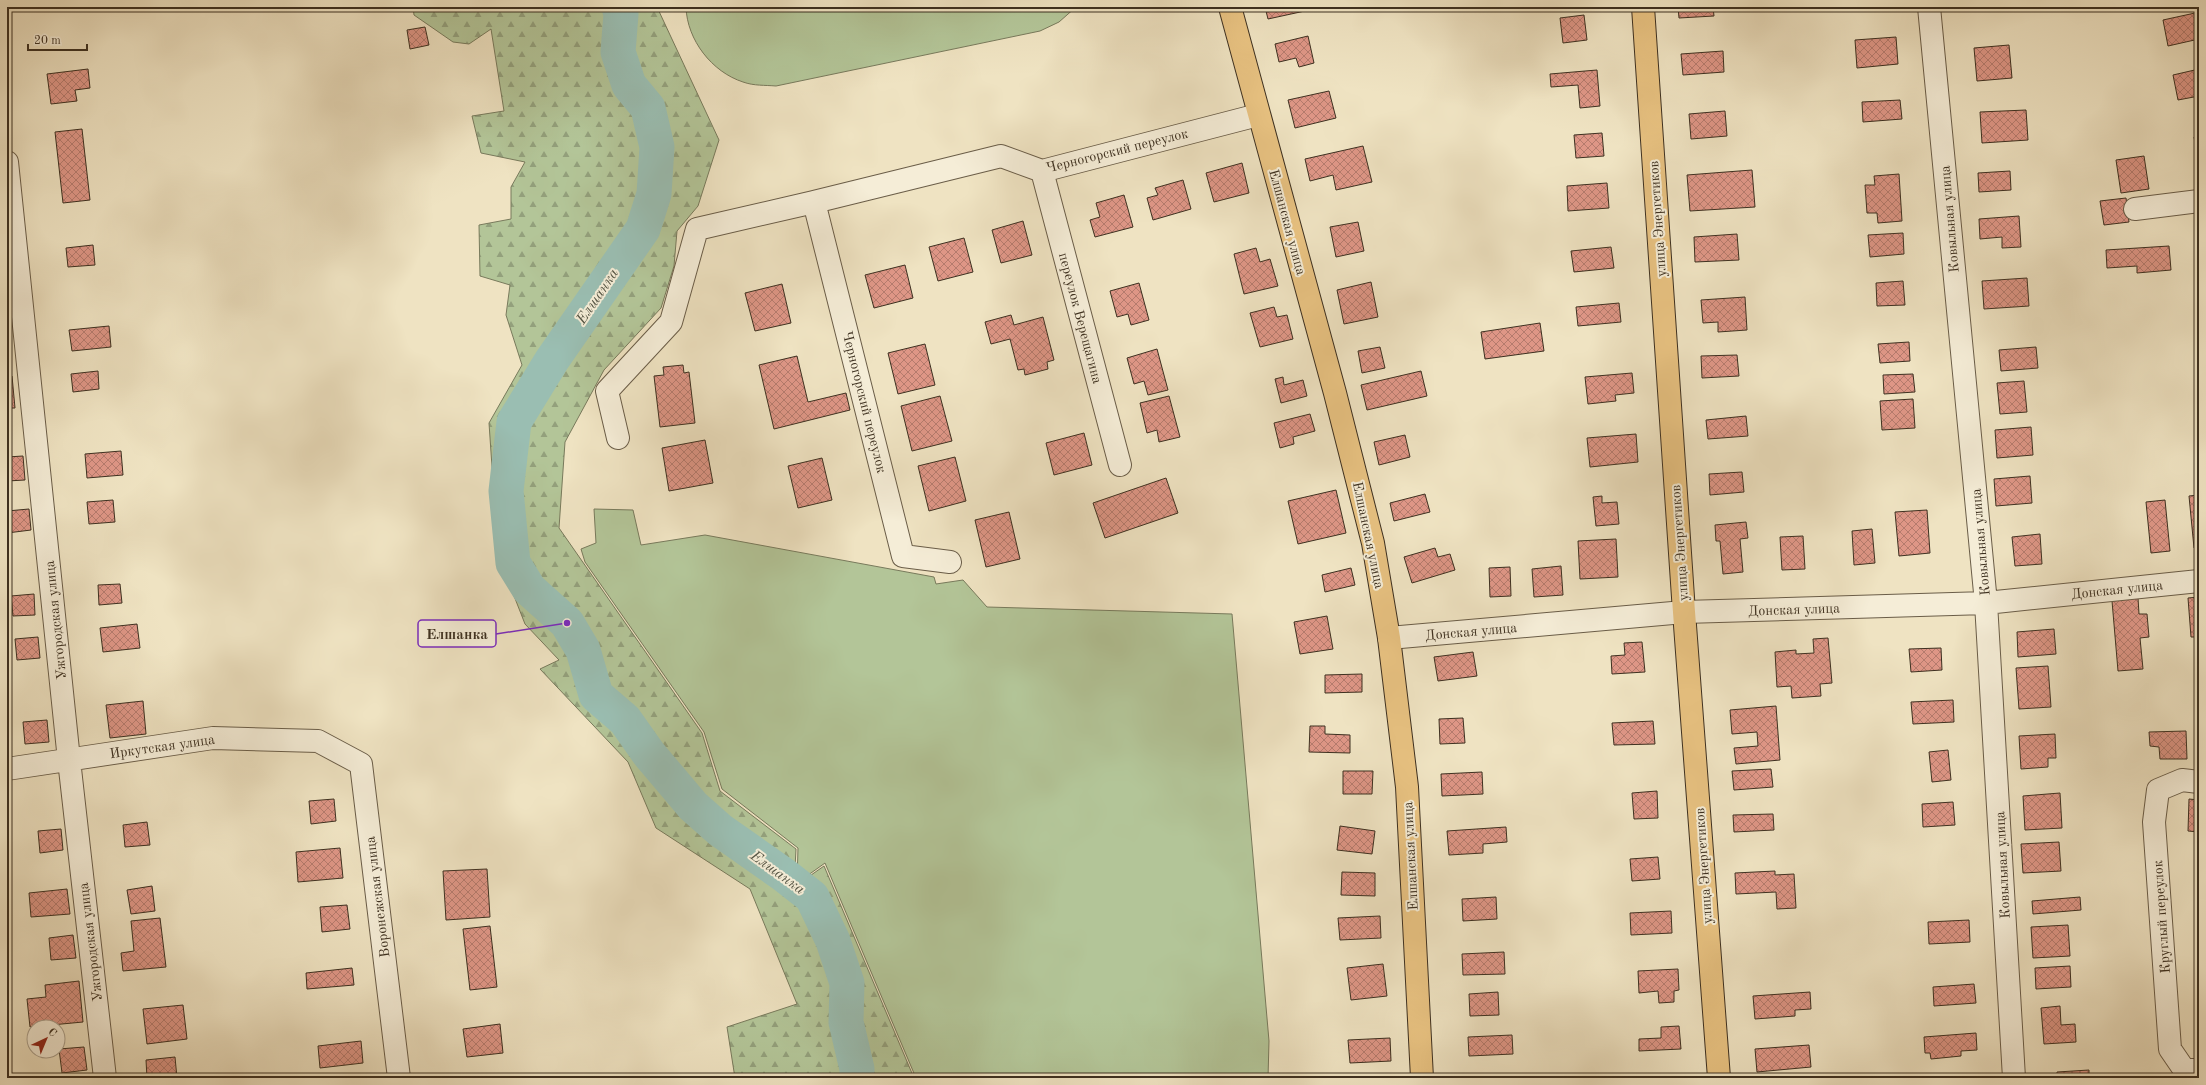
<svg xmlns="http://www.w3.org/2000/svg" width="2206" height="1085" font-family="'Old Standard TT',serif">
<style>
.forest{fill:url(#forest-firs);stroke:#787a5c}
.green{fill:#b3c598;stroke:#787a5c}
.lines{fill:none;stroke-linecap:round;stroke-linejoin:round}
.river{stroke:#9abeb2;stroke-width:35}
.building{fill:url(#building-cross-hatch);stroke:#3d3020}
.minor-casing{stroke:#6a5d48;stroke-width:24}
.major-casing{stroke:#3d3020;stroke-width:24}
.minor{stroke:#f5edd7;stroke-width:22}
.major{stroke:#e8c281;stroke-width:22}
.labels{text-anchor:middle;stroke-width:4;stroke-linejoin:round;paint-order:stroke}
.street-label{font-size:14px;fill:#3d3020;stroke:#f5edd7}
.water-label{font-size:15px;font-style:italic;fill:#545444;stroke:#f5edd7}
.leader{fill:none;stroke:#7b2cbf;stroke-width:1.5}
.callout-dot{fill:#7b2cbf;stroke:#f5edd7;stroke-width:1.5}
.callout{fill:#f5edd7;stroke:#7b2cbf;stroke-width:1.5}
.callout-label{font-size:15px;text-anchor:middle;font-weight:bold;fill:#3d3020}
</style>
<defs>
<pattern id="forest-firs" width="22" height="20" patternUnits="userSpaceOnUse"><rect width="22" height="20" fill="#b3c598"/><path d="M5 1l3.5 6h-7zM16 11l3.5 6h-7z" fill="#93a07c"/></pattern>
<pattern id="building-cross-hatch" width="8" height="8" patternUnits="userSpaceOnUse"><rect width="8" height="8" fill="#de9686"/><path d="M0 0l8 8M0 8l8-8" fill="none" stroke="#b57b6d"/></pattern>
</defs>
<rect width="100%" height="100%" fill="#efe3c2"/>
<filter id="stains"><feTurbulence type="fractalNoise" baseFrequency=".005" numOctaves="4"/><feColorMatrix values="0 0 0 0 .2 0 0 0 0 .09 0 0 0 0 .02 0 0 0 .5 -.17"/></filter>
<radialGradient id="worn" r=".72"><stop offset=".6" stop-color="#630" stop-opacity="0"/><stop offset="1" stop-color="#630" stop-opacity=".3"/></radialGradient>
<path class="forest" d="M 413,7 L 657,7 L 719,140 L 698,206 L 677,231 L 674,266 L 661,308 L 604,370 L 565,442 L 559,528 L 702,733 L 720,791 L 796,849 L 794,887 L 824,866 L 914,1078 L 735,1078 L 727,1027 L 797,1004 L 750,889 L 656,828 L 628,762 L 540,669 L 559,660 L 525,624 L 498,555 L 489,423 L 522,365 L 506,315 L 510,285 L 480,276 L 479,225 L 511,219 L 511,187 L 525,162 L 481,153 L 472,116 L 504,111 L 491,29 L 469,44 L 453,42 L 414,15 Z"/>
<path class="green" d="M 686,7 L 1076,7 L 1059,22 L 1040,31 L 776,86 C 765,85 754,86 743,82 C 712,72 687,40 686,7 Z
M 594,509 L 633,510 L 641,545 L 705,535 L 934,577 L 936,584 L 963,580 L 987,607 L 1232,614 L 1269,1041 L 1268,1078 L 916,1078 L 825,863 L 797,883 L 798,848 L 722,789 L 704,732 L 585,562 L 581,549 L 596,543 Z"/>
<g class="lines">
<path class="river" d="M 619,7 L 621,14 L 618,52 L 629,85 L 648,108 L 657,147 L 654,194 L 643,229 L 552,360 L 514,422 L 506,491 L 513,563 L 529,589 L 567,623 L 583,650 L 596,695 L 625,720 L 649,754 L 693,806 L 720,830 L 784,875 L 812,897 L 833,941 L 847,983 L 846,1022 L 857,1069 L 857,1078"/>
</g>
<path class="building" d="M 1265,7 L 1313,7 L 1314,9 L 1268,19 Z
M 1678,7 L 1713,7 L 1714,16 L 1679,18 Z
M 1973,7 L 2008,7 L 1973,10 Z
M 2195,13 L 2199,39 L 2168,46 L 2163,20 Z
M 1584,15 L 1587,40 L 1563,43 L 1560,18 Z
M 425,27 L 429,45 L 410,49 L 407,30 Z
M 1308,36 L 1314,63 L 1299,67 L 1296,58 L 1279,62 L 1275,44 Z
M 1896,37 L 1898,64 L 1857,68 L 1855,40 Z
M 2009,45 L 2012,78 L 1977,81 L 1974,48 Z
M 1723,51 L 1724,72 L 1683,75 L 1681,54 Z
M 88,69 L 90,88 L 75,90 L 77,101 L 51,104 L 47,74 Z
M 2199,69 L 2199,96 L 2178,100 L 2173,75 Z
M 1597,70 L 1600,106 L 1580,108 L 1578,85 L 1551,87 L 1550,74 Z
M 1329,91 L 1336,118 L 1295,128 L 1288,100 Z
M 1900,100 L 1902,119 L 1863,122 L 1862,102 Z
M 2026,110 L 2028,140 L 1982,143 L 1980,112 Z
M 1725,111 L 1727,136 L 1691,139 L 1689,114 Z
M 82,129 L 90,200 L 63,203 L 55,132 Z
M 1602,133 L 1604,156 L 1576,158 L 1574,135 Z
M 2199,136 L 2199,160 L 2198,160 L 2194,137 Z
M 1363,146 L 1372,182 L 1336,190 L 1333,175 L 1310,181 L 1305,159 Z
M 2144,156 L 2149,189 L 2121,193 L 2116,160 Z
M 1242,163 L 1249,193 L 1214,202 L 1206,173 Z
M 1752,170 L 1755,207 L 1690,211 L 1687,175 Z
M 2010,171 L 2011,190 L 1979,192 L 1978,173 Z
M 1899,174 L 1902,221 L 1878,223 L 1877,213 L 1867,213 L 1865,185 L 1875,185 L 1874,176 Z
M 1183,180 L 1191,209 L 1153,220 L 1147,198 L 1158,195 L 1155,188 Z
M 1607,183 L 1609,208 L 1568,211 L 1567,186 Z
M 1124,195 L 1133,227 L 1095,237 L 1090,220 L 1100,217 L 1096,203 Z
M 2126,198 L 2129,222 L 2104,225 L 2100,201 Z
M 2019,216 L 2021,247 L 2002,248 L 2002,237 L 1980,239 L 1979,219 Z
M 1023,221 L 1032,255 L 1001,263 L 992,230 Z
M 1358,222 L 1364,251 L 1336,257 L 1330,227 Z
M 1903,233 L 1904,254 L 1870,257 L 1868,235 Z
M 1737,234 L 1739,260 L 1695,262 L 1694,237 Z
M 964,238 L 973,272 L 938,281 L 929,247 Z
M 93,245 L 95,265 L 68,267 L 66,248 Z
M 2169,246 L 2171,270 L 2137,273 L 2137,266 L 2107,268 L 2106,250 Z
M 1611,247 L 1614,268 L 1574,272 L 1571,251 Z
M 1256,248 L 1260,262 L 1270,259 L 1278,286 L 1244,294 L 1234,254 Z
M 905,265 L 913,298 L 874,308 L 865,275 Z
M 2027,278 L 2029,306 L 1984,309 L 1982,281 Z
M 1903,281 L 1905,305 L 1877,306 L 1876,283 Z
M 1371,282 L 1378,317 L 1344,324 L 1337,290 Z
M 1139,283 L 1149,320 L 1131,325 L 1128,314 L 1117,317 L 1110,291 Z
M 782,284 L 791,323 L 755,331 L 745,293 Z
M 1745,297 L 1747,330 L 1718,332 L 1718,322 L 1703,323 L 1701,300 Z
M 1619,303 L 1621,322 L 1578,326 L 1576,307 Z
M 1274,307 L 1277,317 L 1287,315 L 1293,339 L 1260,347 L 1250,313 Z
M 1011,315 L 1014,325 L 1043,317 L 1054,360 L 1047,362 L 1048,369 L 1025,375 L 1024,369 L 1018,370 L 1010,339 L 991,344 L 985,322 Z
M 1540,323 L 1544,351 L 1485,359 L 1481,332 Z
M 109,326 L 111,347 L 72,351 L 69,330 Z
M 1909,342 L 1910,361 L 1880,363 L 1878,344 Z
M 925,344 L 935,385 L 898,394 L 888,353 Z
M 1380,347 L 1385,368 L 1362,373 L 1358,351 Z
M 2036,347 L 2038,368 L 2001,371 L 1999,350 Z
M 1157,349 L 1168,390 L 1148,395 L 1144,381 L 1134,384 L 1127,358 Z
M 1737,355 L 1739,376 L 1702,378 L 1701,356 Z
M 797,356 L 808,402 L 846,393 L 850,410 L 774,429 L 759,365 Z
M 683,365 L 684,373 L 689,372 L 695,423 L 660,427 L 654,376 L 664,375 L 663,367 Z
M 98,371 L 99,389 L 73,392 L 71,374 Z
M 1421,371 L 1427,396 L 1367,410 L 1361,385 Z
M 1632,373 L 1634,393 L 1615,395 L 1616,401 L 1588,404 L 1585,377 Z
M 1913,374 L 1915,392 L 1884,394 L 1883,375 Z
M 12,376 L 15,408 L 7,408 L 7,377 Z
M 1283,377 L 1284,385 L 1303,380 L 1307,396 L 1281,403 L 1275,379 Z
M 2024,381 L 2027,412 L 2000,414 L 1997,383 Z
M 940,396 L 952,441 L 912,451 L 901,406 Z
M 1169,396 L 1180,437 L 1159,442 L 1157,430 L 1147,433 L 1140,403 Z
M 1913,399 L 1915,428 L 1882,430 L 1880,401 Z
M 1310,414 L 1315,431 L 1293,437 L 1294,444 L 1280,448 L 1274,423 Z
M 1746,416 L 1748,436 L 1708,439 L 1706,420 Z
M 2031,427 L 2033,455 L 1997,458 L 1995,430 Z
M 1084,433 L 1092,465 L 1054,475 L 1046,443 Z
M 1636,434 L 1638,462 L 1590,467 L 1587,438 Z
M 1405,435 L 1410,457 L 1379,465 L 1374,442 Z
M 705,440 L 713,483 L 669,491 L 662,448 Z
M 121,451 L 123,475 L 87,478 L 85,454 Z
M 23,456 L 25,480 L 7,481 L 7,457 Z
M 955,457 L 966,501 L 929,511 L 918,466 Z
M 822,458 L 832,500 L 798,508 L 788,466 Z
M 1742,472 L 1744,492 L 1710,495 L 1709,474 Z
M 2030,476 L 2032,503 L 1996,506 L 1994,479 Z
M 1166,478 L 1178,513 L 1105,538 L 1093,503 Z
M 1336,490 L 1346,533 L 1298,544 L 1288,501 Z
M 1425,494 L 1430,512 L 1394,521 L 1390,503 Z
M 2199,495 L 2199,548 L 2194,548 L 2189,496 Z
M 1602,496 L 1602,503 L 1617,502 L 1619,524 L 1596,526 L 1593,497 Z
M 113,500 L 115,522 L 89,524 L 87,502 Z
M 2165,500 L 2170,551 L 2151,553 L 2146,502 Z
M 29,509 L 31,530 L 7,533 L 7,511 Z
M 1927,510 L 1930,553 L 1899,556 L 1895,512 Z
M 1009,512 L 1020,559 L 986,567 L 975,520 Z
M 1746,522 L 1748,538 L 1740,539 L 1743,572 L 1723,574 L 1720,541 L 1716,541 L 1715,525 Z
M 1872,529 L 1875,563 L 1854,565 L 1852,531 Z
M 2040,534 L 2042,564 L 2015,566 L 2012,537 Z
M 1803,536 L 1805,569 L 1782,570 L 1780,537 Z
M 1616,539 L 1618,577 L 1580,579 L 1578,541 Z
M 1435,548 L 1438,557 L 1450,554 L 1455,570 L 1412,583 L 1404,557 Z
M 1561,566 L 1563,595 L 1534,597 L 1532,569 Z
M 1510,567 L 1511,596 L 1490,597 L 1489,568 Z
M 1351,568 L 1355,585 L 1325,592 L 1322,575 Z
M 120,584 L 122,603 L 99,605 L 98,585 Z
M 34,594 L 35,615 L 13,616 L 11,596 Z
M 2199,597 L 2199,637 L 2191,637 L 2188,598 Z
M 2138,598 L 2139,614 L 2147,614 L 2149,637 L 2140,638 L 2143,669 L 2118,671 L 2112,601 Z
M 1327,616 L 1333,649 L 1300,654 L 1294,622 Z
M 137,624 L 140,648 L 103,652 L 100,628 Z
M 2054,629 L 2056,654 L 2018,657 L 2017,632 Z
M 38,637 L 40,658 L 17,660 L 15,639 Z
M 1828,638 L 1832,683 L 1820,684 L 1821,696 L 1792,698 L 1791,686 L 1777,687 L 1775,652 L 1796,650 L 1796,654 L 1814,653 L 1813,639 Z
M 1642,642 L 1645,672 L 1612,674 L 1611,656 L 1625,655 L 1624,643 Z
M 1941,648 L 1942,670 L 1911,672 L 1909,649 Z
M 1473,652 L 1477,676 L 1438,681 L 1434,657 Z
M 2048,666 L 2051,707 L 2019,709 L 2016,668 Z
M 1362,674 L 1362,692 L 1325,693 L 1325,675 Z
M 1953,700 L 1954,722 L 1913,724 L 1911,702 Z
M 143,701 L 146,734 L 110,738 L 106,705 Z
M 1776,706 L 1780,760 L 1736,764 L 1734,748 L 1758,746 L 1757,732 L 1732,734 L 1730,710 Z
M 2195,706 L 2199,706 L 2199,726 L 2196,726 Z
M 1463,718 L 1465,743 L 1440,744 L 1439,719 Z
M 47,720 L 49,742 L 25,744 L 23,722 Z
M 1653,721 L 1655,744 L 1614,745 L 1612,723 Z
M 1310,726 L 1325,726 L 1325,734 L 1350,735 L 1350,753 L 1309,752 Z
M 2186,731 L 2187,759 L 2160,759 L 2159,747 L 2150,746 L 2149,732 Z
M 2055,734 L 2056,758 L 2048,758 L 2048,767 L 2021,769 L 2019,736 Z
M 1948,750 L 1951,780 L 1932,782 L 1929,752 Z
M 1771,769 L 1773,787 L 1734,790 L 1732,771 Z
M 1343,771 L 1373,771 L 1372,794 L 1343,794 Z
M 1482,772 L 1483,794 L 1442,796 L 1441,774 Z
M 1657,791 L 1658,818 L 1634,819 L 1632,793 Z
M 2060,793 L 2062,828 L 2025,830 L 2023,796 Z
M 334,799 L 336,821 L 311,824 L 309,801 Z
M 2189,799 L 2199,800 L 2199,832 L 2188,831 Z
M 1953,802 L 1955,825 L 1923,827 L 1922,804 Z
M 1773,814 L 1774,830 L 1734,832 L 1733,815 Z
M 147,822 L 150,845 L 125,847 L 123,825 Z
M 1340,826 L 1375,831 L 1372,854 L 1337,850 Z
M 1506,827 L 1507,842 L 1483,844 L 1483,853 L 1449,855 L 1447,831 Z
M 61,829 L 63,850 L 40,853 L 38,831 Z
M 2059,842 L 2061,871 L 2023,873 L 2021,844 Z
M 340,848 L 343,878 L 298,882 L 296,852 Z
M 1658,857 L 1660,879 L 1632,881 L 1630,859 Z
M 487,869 L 490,917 L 446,920 L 443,871 Z
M 1775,871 L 1775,875 L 1794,874 L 1796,908 L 1777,909 L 1776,892 L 1736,894 L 1735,873 Z
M 1342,872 L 1375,873 L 1375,896 L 1341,895 Z
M 152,886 L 155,911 L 131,914 L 127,890 Z
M 67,889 L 70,914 L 31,917 L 29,893 Z
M 1496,897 L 1497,919 L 1463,921 L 1462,899 Z
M 2080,897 L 2081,910 L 2033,914 L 2032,901 Z
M 347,905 L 350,929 L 322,932 L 320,907 Z
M 1671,911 L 1672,933 L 1631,935 L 1630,913 Z
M 1380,916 L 1381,938 L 1340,940 L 1338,918 Z
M 160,918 L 166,967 L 123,971 L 121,953 L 134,951 L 131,921 Z
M 1969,920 L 1970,942 L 1929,944 L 1928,922 Z
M 2068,925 L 2070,956 L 2033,958 L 2031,927 Z
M 490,926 L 497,987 L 470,990 L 463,929 Z
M 73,935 L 76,958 L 51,960 L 49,938 Z
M 1504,952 L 1505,974 L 1463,975 L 1462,954 Z
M 1383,964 L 1387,996 L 1351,1000 L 1347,968 Z
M 2070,966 L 2071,987 L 2036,989 L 2035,968 Z
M 352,968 L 354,985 L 307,989 L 306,973 Z
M 1678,969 L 1679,990 L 1674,991 L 1674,1002 L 1659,1003 L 1658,991 L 1639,993 L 1638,971 Z
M 79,981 L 83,1022 L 30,1027 L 27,999 L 46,997 L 45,985 Z
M 1974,984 L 1976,1003 L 1934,1006 L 1933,987 Z
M 1498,992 L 1499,1015 L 1470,1016 L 1469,994 Z
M 1810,992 L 1811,1009 L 1795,1010 L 1795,1016 L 1755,1019 L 1753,996 Z
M 183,1005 L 187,1039 L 147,1044 L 143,1009 Z
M 2060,1006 L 2061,1025 L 2075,1024 L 2076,1042 L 2044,1044 L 2041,1008 Z
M 500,1024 L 503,1053 L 467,1057 L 463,1029 Z
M 1679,1026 L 1681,1049 L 1639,1051 L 1639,1039 L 1661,1038 L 1661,1027 Z
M 1976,1033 L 1977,1050 L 1961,1051 L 1961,1056 L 1931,1059 L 1930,1053 L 1925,1053 L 1924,1037 Z
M 1512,1035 L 1513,1054 L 1469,1056 L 1468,1037 Z
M 1390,1038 L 1391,1061 L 1350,1063 L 1348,1040 Z
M 361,1041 L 363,1063 L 320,1068 L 318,1046 Z
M 1809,1045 L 1811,1067 L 1757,1072 L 1755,1049 Z
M 84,1047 L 87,1070 L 62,1073 L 59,1049 Z
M 175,1057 L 177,1078 L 147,1078 L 146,1060 Z
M 2089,1070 L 2089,1078 L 2057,1078 L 2057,1072 Z"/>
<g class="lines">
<defs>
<path id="minor" d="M 1929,7 L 1986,603 L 2014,1078
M 7,162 L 69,760 L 105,1078
M 1042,171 L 1120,465
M 2135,209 L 2199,201
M 618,438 L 607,391 L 671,322 L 697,229 L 814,202
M 950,562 L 903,556 L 814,202 L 1001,156 L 1042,171 L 1258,115
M 1389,638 L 1684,612 L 1986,603 L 2199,581
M 7,769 L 213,738 L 318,741 L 361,764 L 399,1078
M 2199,782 L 2182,780 L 2158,790 L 2154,822 L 2170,1049 L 2183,1068 L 2199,1071"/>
<path id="major" d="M 1230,7 L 1335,393 L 1373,543 L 1389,638 L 1407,787 L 1422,1078
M 1643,7 L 1684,612 L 1719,1078"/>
</defs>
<use href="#minor" class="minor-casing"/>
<use href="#major" class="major-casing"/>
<use href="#minor" class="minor"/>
<use href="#major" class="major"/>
</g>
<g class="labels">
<g class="street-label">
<text transform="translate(1117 150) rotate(-14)" y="5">Черногорский переулок</text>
<text transform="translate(1657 219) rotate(-94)" y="5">улица Энергетиков</text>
<text transform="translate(1949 219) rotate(-95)" y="5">Ковыльная улица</text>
<text transform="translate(1288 222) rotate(75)" y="5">Елшанская улица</text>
<text transform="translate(1081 318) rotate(75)" y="5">переулок Верещагина</text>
<text transform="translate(865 402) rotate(76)" y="5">Черногорский переулок</text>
<text transform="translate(1369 535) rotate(78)" y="5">Елшанская улица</text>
<text transform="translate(1980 542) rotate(-95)" y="5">Ковыльная улица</text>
<text transform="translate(1679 543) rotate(-94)" y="5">улица Энергетиков</text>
<text transform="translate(2117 589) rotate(-6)" y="5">Донская улица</text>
<text transform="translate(1794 609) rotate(-2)" y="5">Донская улица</text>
<text transform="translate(55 620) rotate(-96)" y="5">Ужгородская улица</text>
<text transform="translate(1471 631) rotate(-5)" y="5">Донская улица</text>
<text transform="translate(162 746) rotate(-8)" y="5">Иркутская улица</text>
<text transform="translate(1410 856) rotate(-93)" y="5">Елшанская улица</text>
<text transform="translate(2002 865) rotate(-93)" y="5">Ковыльная улица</text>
<text transform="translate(1703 866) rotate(-94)" y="5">улица Энергетиков</text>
<text transform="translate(377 897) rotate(-97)" y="5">Воронежская улица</text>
<text transform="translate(2161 917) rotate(-94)" y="5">Круглый переулок</text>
<text transform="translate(90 942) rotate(-97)" y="5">Ужгородская улица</text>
</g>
<g class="water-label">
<text transform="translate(597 296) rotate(-56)" y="5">Елшанка</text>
<text transform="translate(778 872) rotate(36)" y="5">Елшанка</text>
</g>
</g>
<path class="leader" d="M567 623L496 634"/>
<circle class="callout-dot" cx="567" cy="623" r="4"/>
<rect class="callout" x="418" y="620" width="78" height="27" rx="4"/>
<g class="callout-label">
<text x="457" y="639">Елшанка</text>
</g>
<rect width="2206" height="1085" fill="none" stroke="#efe3c2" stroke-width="24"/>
<rect x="8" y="8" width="2190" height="1069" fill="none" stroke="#3d3020" stroke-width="2"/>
<rect x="12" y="12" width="2182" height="1061" fill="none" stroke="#3d3020"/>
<g transform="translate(46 1039) rotate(44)"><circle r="19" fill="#f5edd7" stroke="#aba18e"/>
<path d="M0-3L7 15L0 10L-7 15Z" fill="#8f2418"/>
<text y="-6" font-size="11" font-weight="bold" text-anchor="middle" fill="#3d3020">С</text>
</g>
<path d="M28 44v6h59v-6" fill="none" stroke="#3d3020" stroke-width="2"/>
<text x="34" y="44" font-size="12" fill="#3d3020" stroke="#f5edd7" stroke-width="3" paint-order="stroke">20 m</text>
<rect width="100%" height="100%" filter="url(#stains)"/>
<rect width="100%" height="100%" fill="url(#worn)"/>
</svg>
